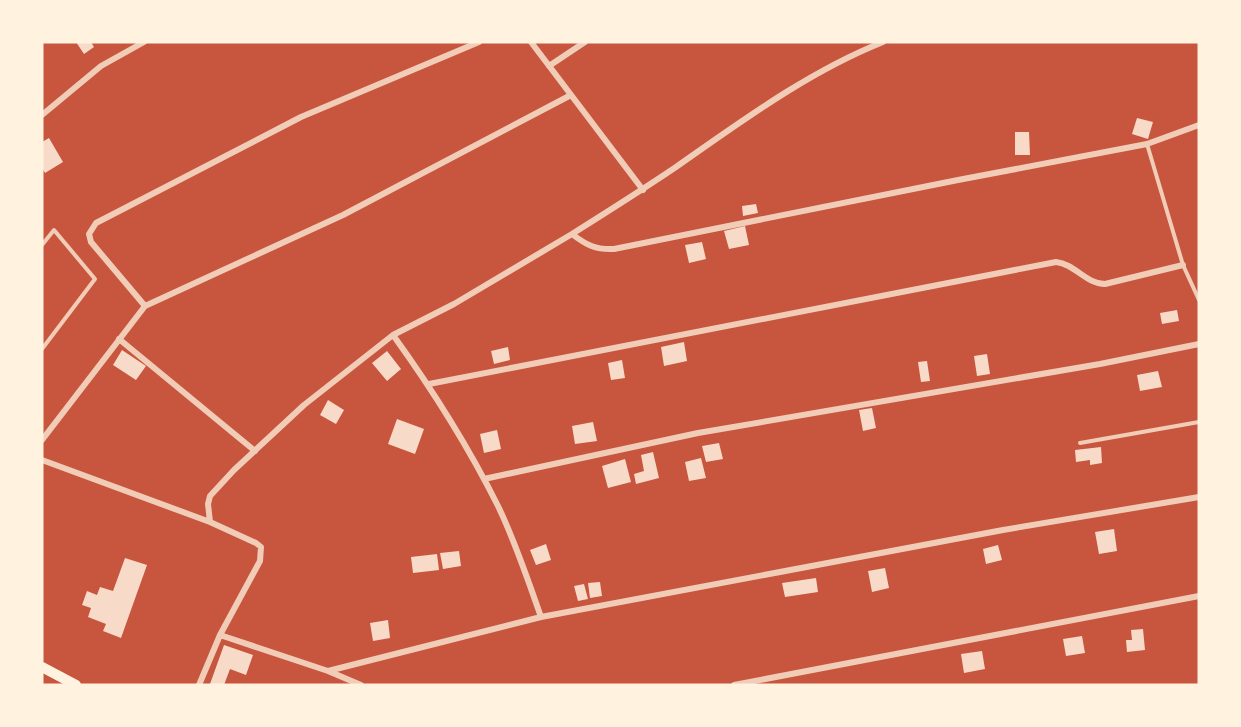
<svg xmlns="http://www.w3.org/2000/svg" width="1241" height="727" font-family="'Sofia Sans Condensed',sans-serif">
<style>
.building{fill:#f7dbc8}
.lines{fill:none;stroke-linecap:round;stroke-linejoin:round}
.service{stroke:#f1ccb7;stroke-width:4}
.minor{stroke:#f1ccb7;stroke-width:6}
.secondary{stroke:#fff3e0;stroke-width:10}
</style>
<rect width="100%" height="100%" fill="#c8553d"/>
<path class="building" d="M 76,42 L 91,42 L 94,47 L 84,54 Z
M 1137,118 L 1153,122 L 1148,139 L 1132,134 Z
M 1015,132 L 1029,132 L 1030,155 L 1015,155 Z
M 49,138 L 63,162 L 45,173 L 42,168 L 42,142 Z
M 756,204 L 758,213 L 743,216 L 742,206 Z
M 745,226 L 749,245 L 729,249 L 724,231 Z
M 702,242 L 706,259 L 689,263 L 685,245 Z
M 1177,310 L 1179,321 L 1162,324 L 1160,313 Z
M 684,342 L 687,361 L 664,366 L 661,347 Z
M 508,347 L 510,360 L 494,364 L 491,351 Z
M 122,350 L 146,366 L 136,380 L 113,365 Z
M 387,351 L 401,369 L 387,381 L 372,363 Z
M 987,354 L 990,374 L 977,376 L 974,356 Z
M 622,360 L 625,378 L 611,380 L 608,363 Z
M 927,361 L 930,381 L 921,382 L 918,362 Z
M 1158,371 L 1162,387 L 1140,391 L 1137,375 Z
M 328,400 L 344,410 L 336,424 L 320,415 Z
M 872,408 L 876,428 L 863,431 L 859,410 Z
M 397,419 L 424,429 L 415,454 L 388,444 Z
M 593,422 L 597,441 L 575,444 L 572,426 Z
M 497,430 L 501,449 L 484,453 L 480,434 Z
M 719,443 L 723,459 L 706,462 L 702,446 Z
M 1101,447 L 1102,463 L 1090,465 L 1090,460 L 1076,462 L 1075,450 Z
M 653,452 L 659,478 L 636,484 L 634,474 L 644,471 L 641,455 Z
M 701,458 L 706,478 L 689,481 L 685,462 Z
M 625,459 L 631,482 L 608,488 L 602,466 Z
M 1114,529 L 1117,551 L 1099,554 L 1095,532 Z
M 546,544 L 551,560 L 536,565 L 530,550 Z
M 998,545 L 1002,560 L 986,564 L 983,549 Z
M 459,551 L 461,566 L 443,569 L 440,553 Z
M 437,554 L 439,570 L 413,573 L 411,557 Z
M 125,558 L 147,565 L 121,638 L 103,631 L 106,624 L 88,617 L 91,608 L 82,605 L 87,591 L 97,595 L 100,587 L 113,591 Z
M 885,568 L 889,588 L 872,592 L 868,571 Z
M 816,578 L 818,592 L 785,597 L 782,583 Z
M 600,582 L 602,596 L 590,598 L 588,583 Z
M 584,584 L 588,599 L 578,601 L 574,586 Z
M 388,620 L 390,638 L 373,641 L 370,623 Z
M 1143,629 L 1145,650 L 1127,652 L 1126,640 L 1132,640 L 1131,630 Z
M 1082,636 L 1085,653 L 1066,656 L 1063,639 Z
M 224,645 L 253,655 L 246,675 L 230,669 L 224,685 L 213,685 L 210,684 Z
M 982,651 L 985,669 L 964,673 L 961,654 Z"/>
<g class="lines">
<path class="service" d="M 1147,144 L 1183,265 L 1199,300
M 42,245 L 54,230 L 95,279 L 42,349
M 1080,443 L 1199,422"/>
<path class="minor" d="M 531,42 L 643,190
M 549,66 L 585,42
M 42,115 L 101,66 L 144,42
M 572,234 C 607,212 642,190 676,167 C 742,121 808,72 883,42
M 145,306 L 91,242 L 89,234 L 96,223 L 301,117 L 479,42
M 393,335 C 432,389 468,446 498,506 C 515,541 528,580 541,617
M 119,339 L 255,451
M 429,384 L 1056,262 C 1075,264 1086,284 1105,284 L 1183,265
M 42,440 L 145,306 L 343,215 L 571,95
M 42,460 L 210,522
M 484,479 L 698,433 L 1100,364 L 1199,344
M 220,635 L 328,671 L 361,685
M 328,671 L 541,617 L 1003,530 L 1199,497
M 199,685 L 220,635 L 260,561 L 261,547 L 256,543 L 210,522 L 208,504 L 210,496 L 234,470 L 304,405 L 393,335 L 454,304 L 572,234 C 586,245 596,250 614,249 L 958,180 L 1147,144 L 1199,125
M 734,685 L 1199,596"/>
<path class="secondary" d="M 42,667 L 76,685"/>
</g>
<rect width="1241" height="727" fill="none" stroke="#fff3e0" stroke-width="87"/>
</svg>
